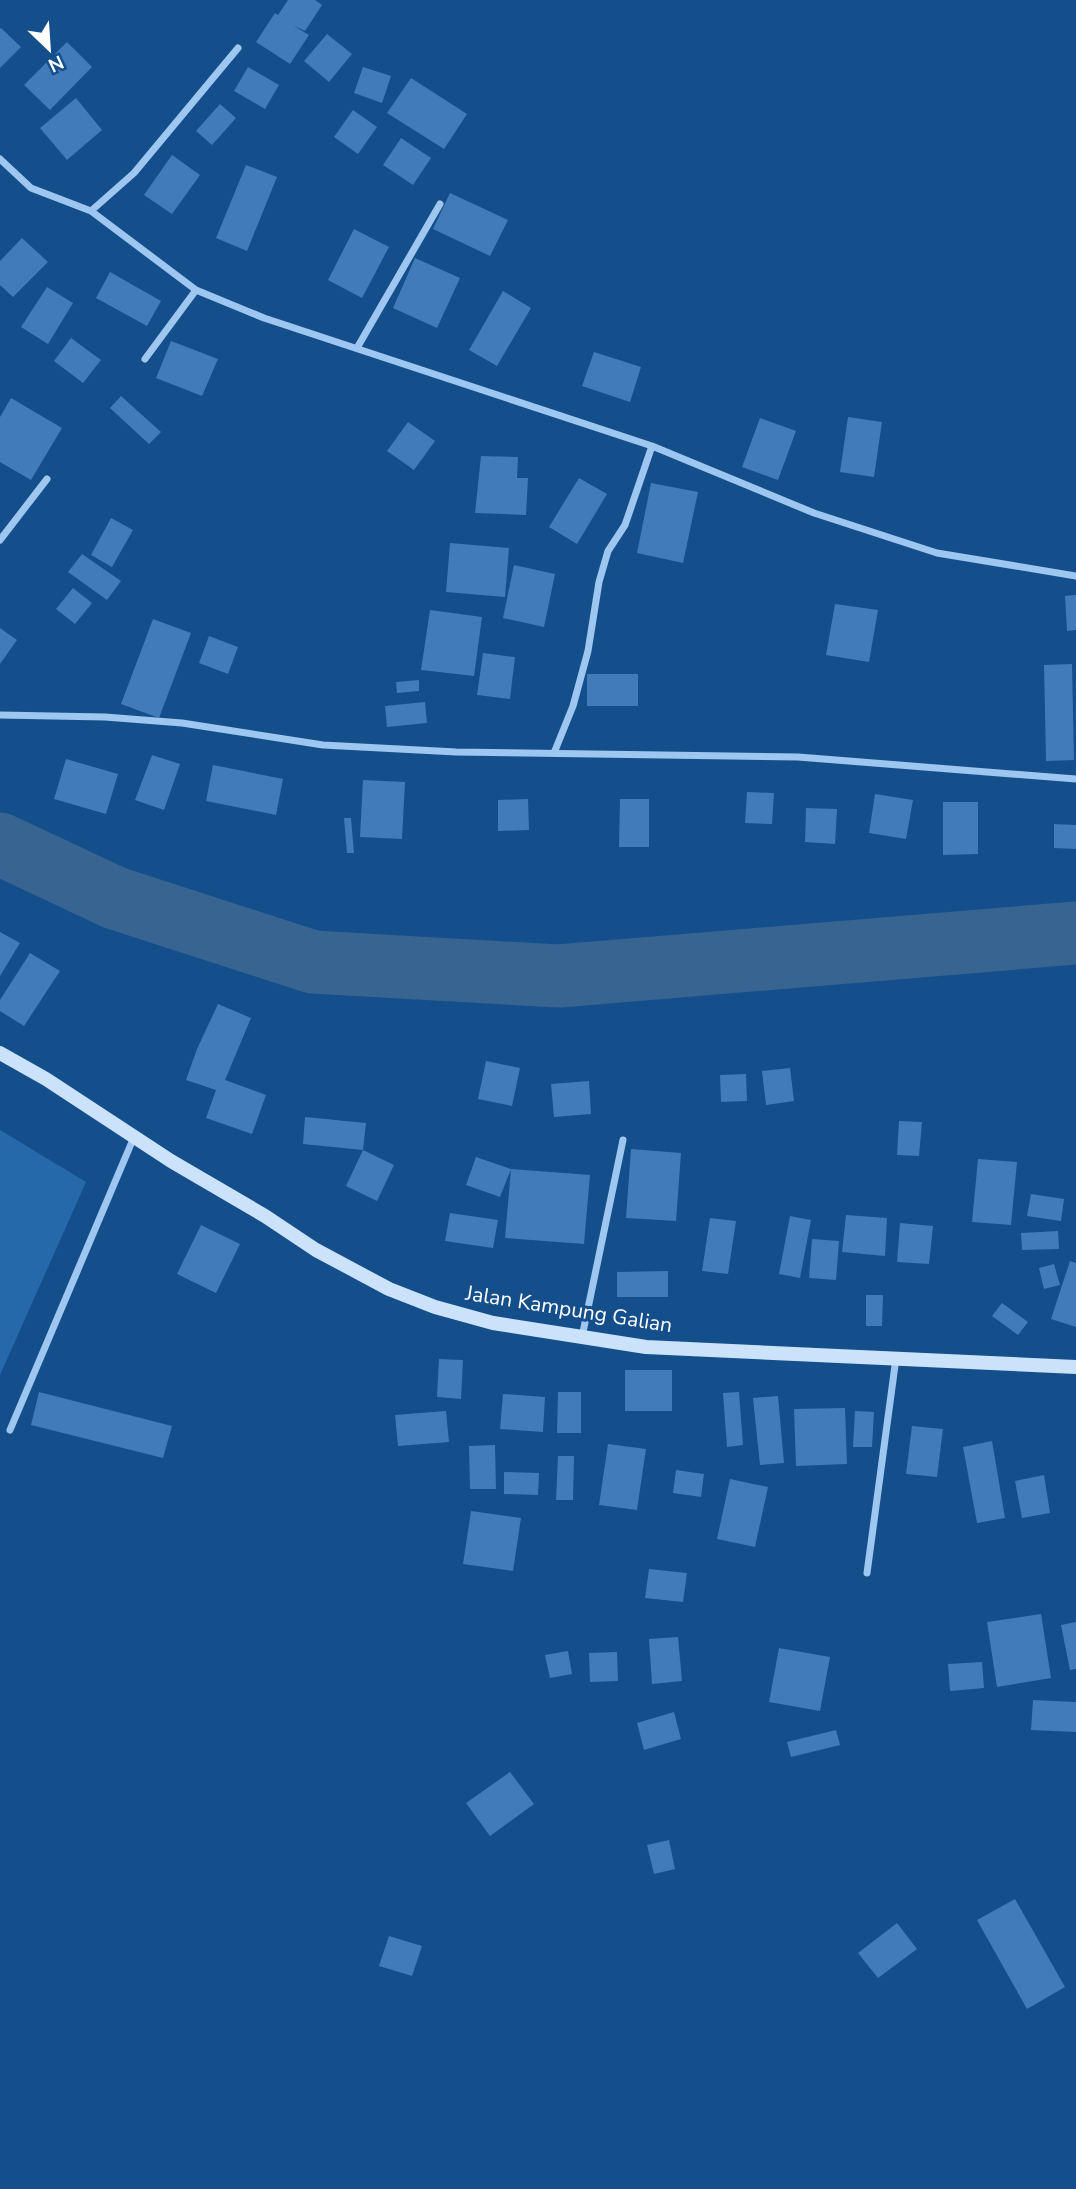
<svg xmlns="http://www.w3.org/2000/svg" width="1076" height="2189" font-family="'Nunito Sans',sans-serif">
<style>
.green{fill:#2669ab}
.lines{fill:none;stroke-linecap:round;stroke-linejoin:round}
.river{stroke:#386491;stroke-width:63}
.building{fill:#417bb8}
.street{stroke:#9dc7f0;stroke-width:7}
.secondary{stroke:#cbe2fb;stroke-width:14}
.labels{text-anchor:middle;stroke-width:6;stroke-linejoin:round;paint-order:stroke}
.street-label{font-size:21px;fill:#fff;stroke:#144f8c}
</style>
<rect width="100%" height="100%" fill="#144f8c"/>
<path class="green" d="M 0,1130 L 86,1182 L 0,1375 Z"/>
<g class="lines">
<path class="river" d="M 0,844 L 115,898 L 313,962 L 558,976 L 1076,933"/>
</g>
<path class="building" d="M 288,0 L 315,0 L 322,5 L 305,31 L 294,26 L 309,35 L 290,64 L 256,42 L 275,13 L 278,15 Z
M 1,28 L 21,47 L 0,68 L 0,29 Z
M 327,34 L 352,54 L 329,82 L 304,61 Z
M 67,42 L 92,67 L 50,110 L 24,85 Z
M 248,67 L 279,85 L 265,109 L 234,91 Z
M 363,67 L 391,76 L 382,103 L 354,93 Z
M 411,78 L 467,114 L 444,149 L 387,113 Z
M 76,98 L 102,130 L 67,160 L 40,128 Z
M 220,104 L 236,118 L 212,145 L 196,131 Z
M 353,110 L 377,127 L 358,154 L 334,137 Z
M 401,138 L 431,158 L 413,185 L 383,165 Z
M 172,155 L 200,175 L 172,214 L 144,195 Z
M 246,165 L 277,177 L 247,251 L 216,238 Z
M 450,193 L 508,220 L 490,256 L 433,229 Z
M 354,229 L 389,247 L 362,298 L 328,280 Z
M 22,238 L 48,262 L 13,297 L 0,285 L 0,261 Z
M 415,258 L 460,278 L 437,328 L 393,308 Z
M 110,272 L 161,301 L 147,326 L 96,298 Z
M 47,287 L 73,303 L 48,344 L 21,327 Z
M 503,291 L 531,308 L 497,366 L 469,350 Z
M 71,338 L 101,360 L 83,383 L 54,361 Z
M 171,341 L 218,359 L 202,396 L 156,378 Z
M 594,352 L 641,367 L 630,402 L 582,386 Z
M 121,396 L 161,432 L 149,444 L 110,408 Z
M 11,398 L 62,428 L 31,480 L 0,462 L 0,417 Z
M 848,417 L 882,422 L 874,477 L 840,472 Z
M 760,418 L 796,431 L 778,480 L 742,467 Z
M 408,422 L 435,441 L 414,470 L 387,451 Z
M 481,456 L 518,457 L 517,478 L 528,478 L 526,515 L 475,513 Z
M 579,478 L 607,494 L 577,544 L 549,527 Z
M 651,483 L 698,492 L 683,563 L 637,553 Z
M 111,518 L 133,530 L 112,567 L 91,555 Z
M 450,543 L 509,548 L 505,597 L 446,592 Z
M 82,554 L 121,581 L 107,600 L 68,572 Z
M 514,565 L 555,574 L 544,627 L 503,618 Z
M 73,588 L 92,603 L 75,624 L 56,609 Z
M 1076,595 L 1076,630 L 1067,631 L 1065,596 Z
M 835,604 L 878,610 L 869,662 L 826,655 Z
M 430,610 L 482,617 L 474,676 L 421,670 Z
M 153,619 L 191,633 L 159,718 L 121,704 Z
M 0,628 L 17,640 L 0,664 Z
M 209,636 L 238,647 L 228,674 L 199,663 Z
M 483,653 L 515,657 L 510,699 L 477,695 Z
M 1072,664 L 1074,760 L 1046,761 L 1044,665 Z
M 587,674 L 638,674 L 638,706 L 587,706 Z
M 419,680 L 419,691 L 397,693 L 396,682 Z
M 425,702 L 427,723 L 387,727 L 385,706 Z
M 152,755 L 180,764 L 164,810 L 135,800 Z
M 66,759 L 118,774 L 106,814 L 54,799 Z
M 213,765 L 283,779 L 276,815 L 206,801 Z
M 363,780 L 405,782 L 402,839 L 360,837 Z
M 747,792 L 774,793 L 772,824 L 745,823 Z
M 875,794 L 913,800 L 906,839 L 869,833 Z
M 528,799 L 529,830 L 498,831 L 498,800 Z
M 620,799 L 649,799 L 649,847 L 619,847 Z
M 943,802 L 978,802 L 978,854 L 943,855 Z
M 806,808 L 837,809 L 835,844 L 805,842 Z
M 344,818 L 351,818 L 354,853 L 347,853 Z
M 1054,824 L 1076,825 L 1076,849 L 1054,848 Z
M 0,932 L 20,943 L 0,976 Z
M 30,953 L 60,971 L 24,1026 L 0,1011 L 0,1000 Z
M 218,1004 L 251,1018 L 225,1080 L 266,1095 L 252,1134 L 206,1118 L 216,1090 L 186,1080 L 197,1049 Z
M 486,1061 L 520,1068 L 512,1106 L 478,1099 Z
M 790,1068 L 794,1101 L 766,1105 L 762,1071 Z
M 746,1074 L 747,1101 L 721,1102 L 720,1075 Z
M 589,1081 L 591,1114 L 554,1117 L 551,1084 Z
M 305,1117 L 366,1123 L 363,1150 L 303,1144 Z
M 899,1121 L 922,1122 L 919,1156 L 897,1155 Z
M 631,1149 L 681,1153 L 676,1221 L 626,1218 Z
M 363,1150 L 394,1165 L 377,1201 L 346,1186 Z
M 476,1157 L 511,1169 L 500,1197 L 466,1185 Z
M 978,1159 L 1017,1162 L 1011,1225 L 972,1222 Z
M 511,1169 L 590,1175 L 584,1244 L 505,1238 Z
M 1031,1194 L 1064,1199 L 1061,1221 L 1027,1216 Z
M 450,1213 L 498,1220 L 493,1248 L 445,1241 Z
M 846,1215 L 887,1218 L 885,1256 L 842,1252 Z
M 790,1216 L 811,1220 L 800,1278 L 779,1274 Z
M 710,1218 L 736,1221 L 728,1274 L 702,1271 Z
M 900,1223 L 933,1226 L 929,1264 L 897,1262 Z
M 201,1225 L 240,1244 L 216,1293 L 177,1274 Z
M 1058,1231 L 1059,1249 L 1022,1250 L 1021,1233 Z
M 812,1239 L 839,1241 L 836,1280 L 809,1278 Z
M 1070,1261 L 1076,1263 L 1076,1327 L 1051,1319 Z
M 1054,1264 L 1060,1285 L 1044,1289 L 1039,1268 Z
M 668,1271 L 668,1297 L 617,1297 L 617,1272 Z
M 866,1295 L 883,1295 L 882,1326 L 866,1326 Z
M 1002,1303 L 1028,1322 L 1018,1335 L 992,1316 Z
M 439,1359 L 463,1360 L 461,1399 L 437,1397 Z
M 625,1370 L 672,1370 L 672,1411 L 625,1411 Z
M 39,1392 L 172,1426 L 163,1458 L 31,1425 Z
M 558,1392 L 581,1392 L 581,1433 L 557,1433 Z
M 739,1392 L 743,1445 L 727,1447 L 723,1393 Z
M 503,1394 L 545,1397 L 543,1432 L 500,1429 Z
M 778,1396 L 784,1463 L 760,1465 L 753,1398 Z
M 845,1408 L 847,1464 L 796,1466 L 794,1409 Z
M 446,1411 L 449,1442 L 398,1446 L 395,1415 Z
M 855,1411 L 874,1412 L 872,1447 L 853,1447 Z
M 912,1426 L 943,1429 L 937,1477 L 906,1474 Z
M 992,1441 L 1005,1518 L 977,1523 L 963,1447 Z
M 608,1444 L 646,1449 L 637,1510 L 599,1505 Z
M 495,1445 L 496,1489 L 470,1489 L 469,1446 Z
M 558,1456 L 574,1456 L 573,1500 L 556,1500 Z
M 676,1470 L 704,1474 L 701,1497 L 673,1493 Z
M 504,1472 L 539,1473 L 538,1495 L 504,1494 Z
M 1044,1475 L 1050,1513 L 1022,1518 L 1015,1481 Z
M 730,1479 L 768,1487 L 755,1547 L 717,1539 Z
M 471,1511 L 521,1518 L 513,1571 L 463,1564 Z
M 649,1569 L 687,1573 L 683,1602 L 645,1598 Z
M 1041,1614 L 1051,1678 L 997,1687 L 987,1622 Z
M 1076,1622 L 1076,1669 L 1070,1670 L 1061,1625 Z
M 678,1637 L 682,1681 L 652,1684 L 649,1639 Z
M 779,1648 L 830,1657 L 820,1711 L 769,1702 Z
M 568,1651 L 572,1674 L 550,1678 L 545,1655 Z
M 617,1652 L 618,1681 L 590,1682 L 589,1653 Z
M 982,1662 L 984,1688 L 950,1691 L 948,1664 Z
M 1033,1700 L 1076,1702 L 1076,1732 L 1031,1730 Z
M 674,1712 L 681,1739 L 644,1750 L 637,1723 Z
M 836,1730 L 840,1745 L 791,1757 L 787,1742 Z
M 510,1772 L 534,1804 L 490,1836 L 466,1803 Z
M 669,1840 L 675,1869 L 654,1874 L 647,1845 Z
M 1015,1899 L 1065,1987 L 1027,2009 L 977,1920 Z
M 897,1923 L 917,1949 L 878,1978 L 858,1953 Z
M 389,1936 L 422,1946 L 412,1976 L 379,1966 Z"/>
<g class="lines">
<path class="street" d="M 0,159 L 31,188 L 91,211 L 196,290 L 264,318 L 652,446 L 814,513 L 937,553 L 1076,576
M 91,211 L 134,173 L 238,48
M 357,348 L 440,204
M 145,359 L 196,290
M 0,540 L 47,479
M 0,715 L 105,717 L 182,723 L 323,745 L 456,752 L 798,757 L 1076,779
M 554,753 L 573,706 L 588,651 L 599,582 L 608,551 L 625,525 L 652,446
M 582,1337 L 623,1140
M 10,1430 L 134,1137
M 867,1573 L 896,1358"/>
<path class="secondary" d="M 0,1053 L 46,1079 L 171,1161 L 265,1216 L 316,1250 L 389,1289 L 435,1307 L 493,1323 L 646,1347 L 1076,1367"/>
</g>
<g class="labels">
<g class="street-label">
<text transform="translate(569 1309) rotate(9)" y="7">Jalan Kampung Galian</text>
</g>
</g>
<g transform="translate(49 49) rotate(155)" stroke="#144f8c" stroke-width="5" paint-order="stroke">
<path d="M0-5L12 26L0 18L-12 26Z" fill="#ffffff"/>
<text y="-10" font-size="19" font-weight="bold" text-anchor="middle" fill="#ffffff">N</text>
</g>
</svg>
